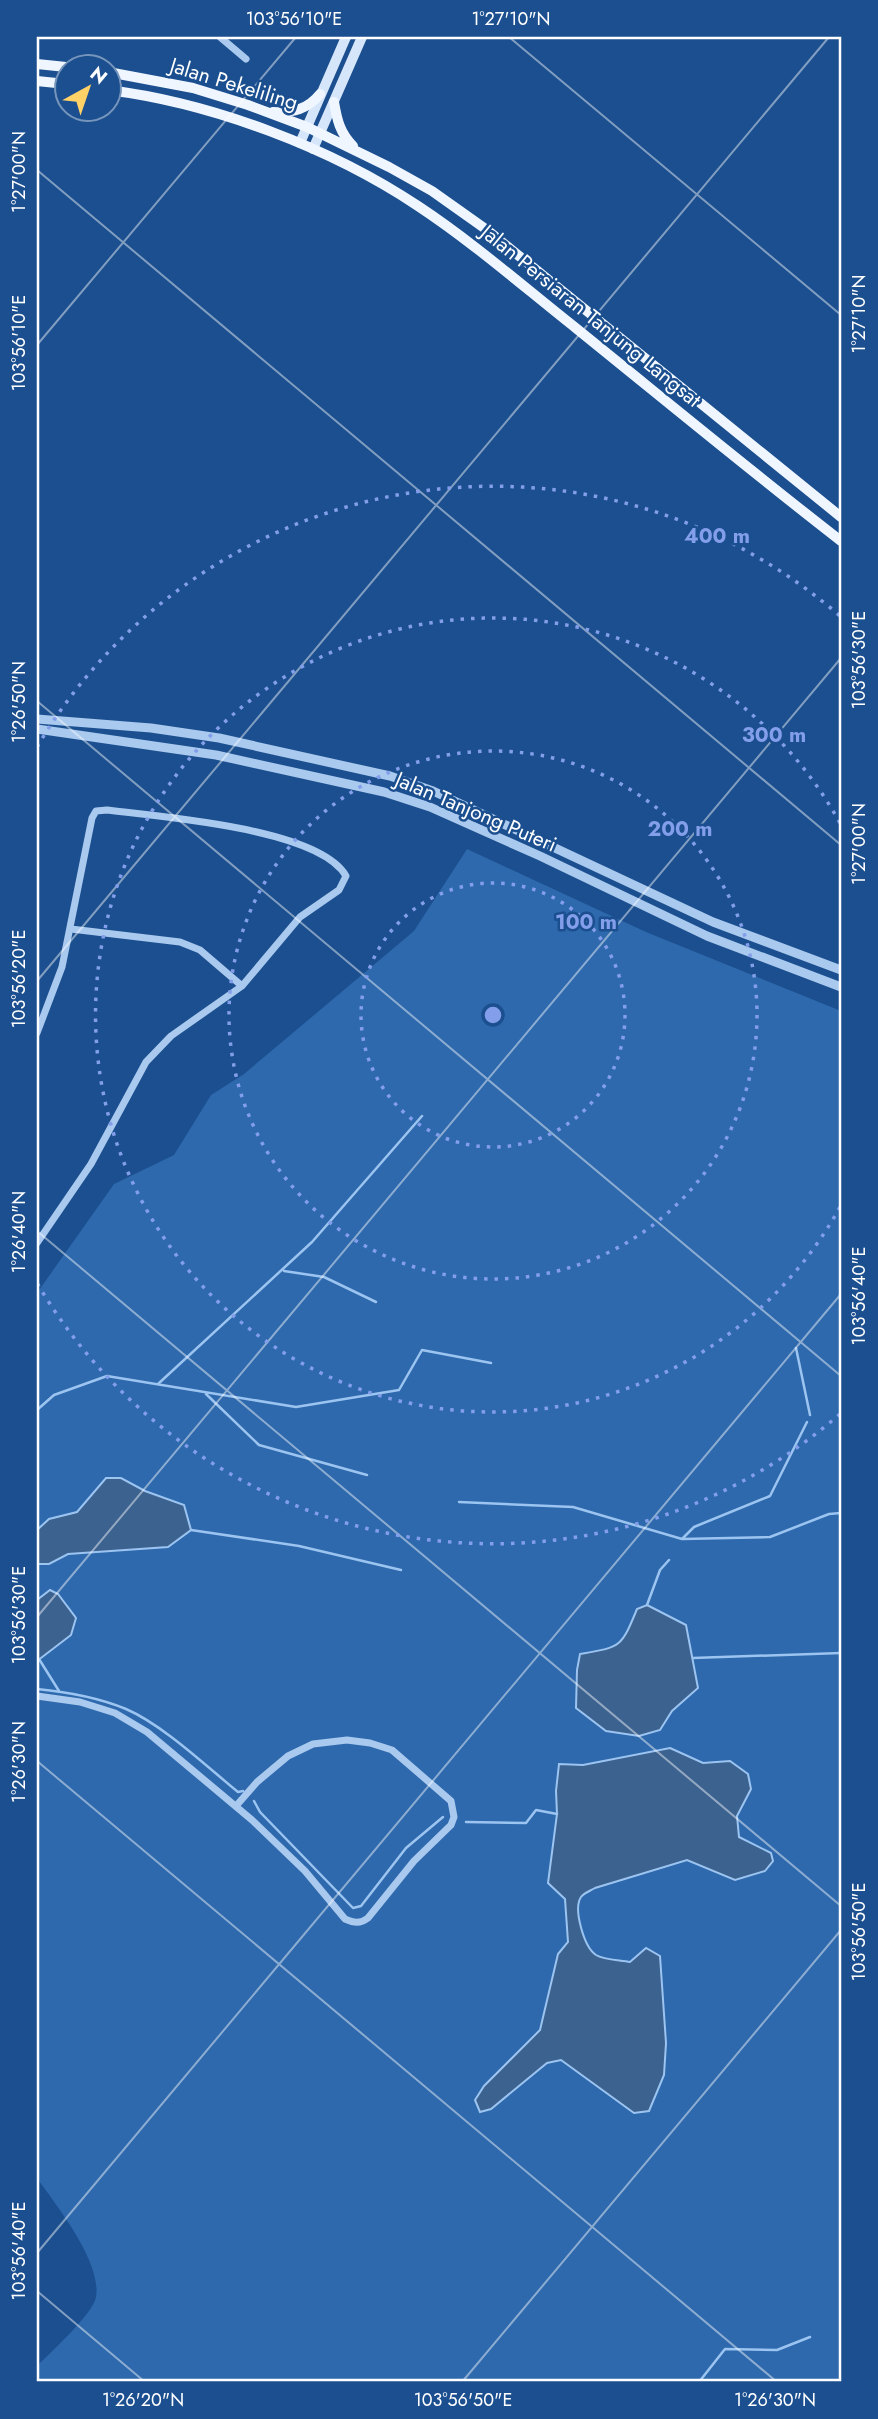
<svg xmlns="http://www.w3.org/2000/svg" width="878" height="2419" font-family="Jost,sans-serif">
<style>
.green{fill:#2e69ad}
.water{fill:#3c6290;stroke:#9cc4f0;stroke-width:2}
.lines{fill:none;stroke-linecap:round;stroke-linejoin:round}
.stream{stroke:#9cc4f0;stroke-width:2.5}
.minor{stroke:#a9c9ee;stroke-width:7}
.tertiary{stroke:#a9c9ee;stroke-width:9}
.secondary{stroke:#d6e6fa;stroke-width:10}
.primary{stroke:#f0f6ff;stroke-width:10}
.ticks{fill:none;stroke:#fff;stroke-width:2;stroke-opacity:0.45}
.ring{fill:none;stroke:#839eea;stroke-width:3.5;stroke-dasharray:3.5 7}
.labels{text-anchor:middle;stroke-width:5;stroke-linejoin:round;paint-order:stroke}
.street-label{font-size:21px;fill:#fff;stroke:#1b4f8f}
.centre{fill:#839eea;stroke:#1b4f8f;stroke-width:3.5}
.ring-label{font-size:21px;text-anchor:middle;font-weight:bold;fill:#839eea;stroke:#1b4f8f;stroke-width:5;stroke-linejoin:round;paint-order:stroke}
.neatline{fill:none;stroke:#fff;stroke-width:2.5}
.ticks-label{font-size:18px;text-anchor:middle;fill:#fff}
</style>
<rect width="100%" height="100%" fill="#1b4f8f"/>
<path class="green" d="M 467,849 L 646,932 L 841,1011 L 841,2382 L 37,2382 L 37,2366 C 51,2352 93,2314 96,2297 C 102,2262 56,2205 37,2178 L 37,1293 L 114,1184 L 174,1155 L 211,1095 L 244,1074 L 414,931 Z"/>
<path class="water" d="M 106,1478 L 121,1478 L 145,1491 L 184,1505 L 191,1530 L 168,1547 L 68,1554 L 49,1564 L 37,1564 L 37,1530 L 49,1519 L 77,1512 Z
M 50,1590 L 58,1594 L 76,1618 L 71,1635 L 37,1661 L 37,1600 Z
M 647,1605 L 686,1625 L 698,1688 L 672,1711 L 660,1730 L 639,1736 L 606,1731 L 576,1708 L 577,1670 L 580,1654 C 621,1647 621,1648 637,1609 Z
M 670,1748 L 703,1763 L 730,1761 L 748,1774 L 751,1789 L 737,1816 L 739,1837 L 771,1853 L 773,1861 L 765,1871 L 735,1880 L 687,1860 L 595,1888 C 590,1891 584,1893 581,1897 C 573,1909 584,1947 596,1955 C 604,1960 621,1960 630,1962 L 646,1948 L 660,1956 L 666,2043 L 664,2075 L 649,2111 L 634,2113 L 561,2060 L 547,2063 L 491,2109 L 480,2112 L 475,2100 L 484,2086 L 540,2030 L 558,1954 L 568,1942 L 565,1899 L 548,1883 L 557,1814 L 556,1791 L 559,1764 L 583,1765 Z"/>
<g class="lines">
<path class="stream" d="M 284,1271 L 324,1277 L 376,1302
M 796,1348 L 810,1415
M 158,1384 L 312,1242 L 422,1116
M 206,1394 L 259,1445 L 367,1475
M 37,1410 L 54,1395 L 107,1376 L 296,1407 L 399,1390 L 422,1350 L 491,1363
M 459,1502 L 573,1507 L 682,1539 L 770,1537 L 829,1514 L 841,1513
M 191,1530 L 299,1546 L 401,1570
M 682,1539 L 694,1527 L 770,1496 L 807,1422
M 647,1605 L 660,1570 L 669,1560
M 693,1658 L 841,1653
M 39,1659 L 59,1691
M 37,1689 C 68,1692 97,1697 126,1709 C 163,1725 206,1766 238,1792 L 243,1791
M 254,1801 L 260,1812 L 353,1908 L 361,1906 L 406,1848 L 443,1817
M 466,1822 L 526,1823 L 536,1810 L 557,1814
M 699,2382 L 725,2349 L 777,2350 L 810,2337"/>
<path class="minor" d="M 220,37 L 246,59
M 71,929 L 180,942 L 200,950 L 242,986
M 37,1033 L 62,967 L 92,818 L 96,811 L 107,810 C 160,817 319,828 346,876 L 339,890 L 300,917 L 242,986 L 171,1036 L 146,1062 L 91,1164 L 37,1243
M 37,1696 L 80,1702 L 115,1713 L 147,1732 L 252,1820 L 305,1871 L 345,1919 C 354,1923 360,1924 368,1918 L 414,1861 L 451,1825 L 454,1817 L 451,1801 L 392,1750 L 370,1743 L 347,1740 L 313,1744 L 288,1756 L 257,1782 L 236,1806"/>
<path class="tertiary" d="M 37,719 L 151,728 L 219,738 L 390,776 L 433,791 L 713,922 L 841,970
M 37,729 L 216,755 L 384,792 L 430,807 L 540,856 L 707,936 L 841,987"/>
<path class="secondary" d="M 300,143 L 346,37
M 313,149 L 362,37"/>
<path class="primary" d="M 37,64 L 66,67
M 108,72 L 193,88 L 248,105 L 307,127 L 389,167 L 432,191 L 487,230 L 841,517
M 37,81 L 66,84
M 108,90 C 213,103 331,148 418,206 C 474,243 525,288 577,329 C 665,400 752,472 841,541
M 334,102 C 337,120 340,133 353,146
M 273,112 C 293,113 308,109 320,94"/>
</g>
<path class="ticks" d="M 509,37 L 841,315M 37,170 L 841,845M 37,345 L 296,37M 37,701 L 841,1376M 37,981 L 829,37M 37,1231 L 841,1906M 37,1617 L 841,658M 37,1761 L 777,2382M 37,2253 L 841,1294M 37,2291 L 145,2382M 462,2382 L 841,1930"/>
<g class="ring">
<circle cx="493" cy="1015" r="132"/>
<circle cx="493" cy="1015" r="264"/>
<path d="M840 1207A397 397 0 1 1 840 823"/>
<path d="M840 1414A529 529 0 0 1 37 1283M37 747A529 529 0 0 1 840 616"/>
</g>
<g class="labels">
<g class="street-label">
<text transform="translate(234 84) rotate(17)" y="7">Jalan Pekeliling</text>
<text transform="translate(591 316) rotate(39)" y="7">Jalan Persiaran Tanjung Langsat</text>
<text transform="translate(476 812) rotate(23)" y="7">Jalan Tanjong Puteri</text>
</g>
</g>
<circle cx="493" cy="1015" r="10" class="centre"/>
<g class="ring-label">
<text x="717" y="543">400 m</text>
<text x="774" y="742">300 m</text>
<text x="680" y="836">200 m</text>
<text x="586" y="929">100 m</text>
</g>
<rect width="878" height="2419" fill="none" stroke="#1b4f8f" stroke-width="77"/>
<g transform="translate(88 88) rotate(40)"><circle r="33" fill="#1b4f8f" stroke="#7695bc" stroke-width="2"/>
<path d="M0-5L12 26L0 18L-12 26Z" fill="#ffd166"/>
<text y="-10" font-size="19" font-weight="bold" text-anchor="middle" fill="#ffffff">N</text>
</g>
<rect x="38" y="38" width="802" height="2342" class="neatline"/>
<g class="ticks-label">
<text x="294" y="25">103°56'10"E</text>
<text x="511" y="25">1°27'10"N</text>
<text transform="translate(19 172) rotate(-90)" y="6">1°27'00"N</text>
<text transform="translate(859 314) rotate(-90)" y="6">1°27'10"N</text>
<text transform="translate(19 343) rotate(-90)" y="6">103°56'10"E</text>
<text transform="translate(859 660) rotate(-90)" y="6">103°56'30"E</text>
<text transform="translate(19 702) rotate(-90)" y="6">1°26'50"N</text>
<text transform="translate(859 844) rotate(-90)" y="6">1°27'00"N</text>
<text transform="translate(19 979) rotate(-90)" y="6">103°56'20"E</text>
<text transform="translate(19 1232) rotate(-90)" y="6">1°26'40"N</text>
<text transform="translate(859 1296) rotate(-90)" y="6">103°56'40"E</text>
<text transform="translate(19 1615) rotate(-90)" y="6">103°56'30"E</text>
<text transform="translate(19 1762) rotate(-90)" y="6">1°26'30"N</text>
<text transform="translate(859 1932) rotate(-90)" y="6">103°56'50"E</text>
<text transform="translate(19 2251) rotate(-90)" y="6">103°56'40"E</text>
<text x="143" y="2406">1°26'20"N</text>
<text x="463" y="2406">103°56'50"E</text>
<text x="775" y="2406">1°26'30"N</text>
</g>
</svg>
